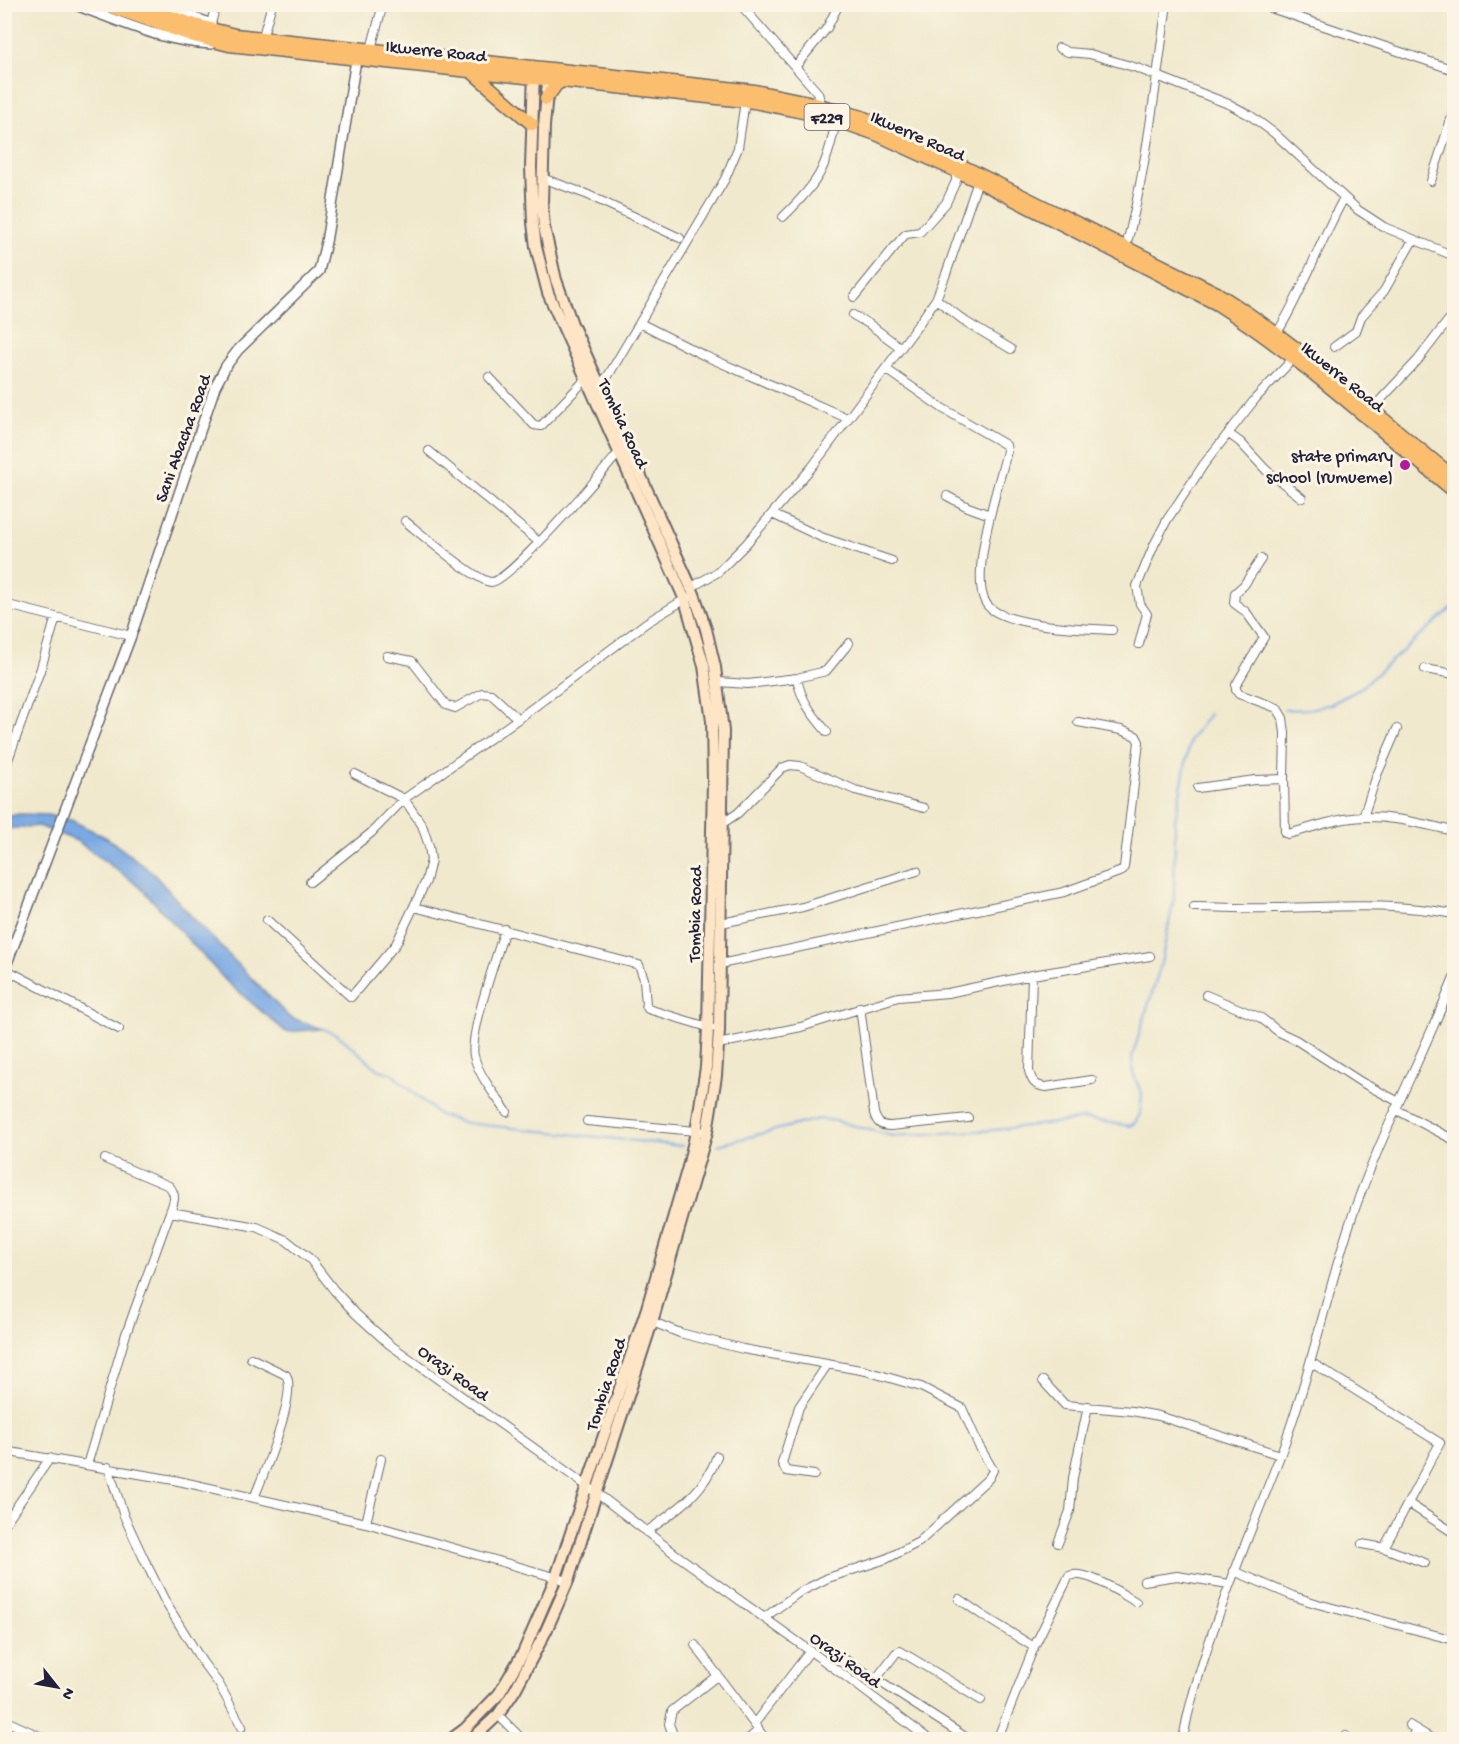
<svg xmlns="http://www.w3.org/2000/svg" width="1459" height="1744" font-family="'Gochi Hand',sans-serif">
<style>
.water{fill:#79a8e3;stroke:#4e658f;stroke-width:1.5}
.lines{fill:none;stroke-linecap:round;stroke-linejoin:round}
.stream{stroke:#79a8e3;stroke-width:2}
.minor-casing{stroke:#6a686e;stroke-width:10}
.tertiary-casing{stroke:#6a686e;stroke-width:12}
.secondary-casing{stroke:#6a686e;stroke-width:14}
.primary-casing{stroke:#6a686e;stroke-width:15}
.minor{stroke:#fff;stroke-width:8}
.tertiary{stroke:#fff;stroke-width:9}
.secondary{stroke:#fde5c5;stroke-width:10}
.primary{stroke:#fabe6e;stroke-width:12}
.poi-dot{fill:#b5179e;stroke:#fcf5e5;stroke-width:2}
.labels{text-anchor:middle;stroke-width:6;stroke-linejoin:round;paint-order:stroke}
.shield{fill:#fcf5e5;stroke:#63616e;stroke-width:1.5}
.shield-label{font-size:16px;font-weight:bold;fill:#22223b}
.street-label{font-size:18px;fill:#22223b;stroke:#fcf5e5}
.poi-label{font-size:18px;fill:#22223b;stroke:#fcf5e5;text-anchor:end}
</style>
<rect width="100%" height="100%" fill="#fcf5e5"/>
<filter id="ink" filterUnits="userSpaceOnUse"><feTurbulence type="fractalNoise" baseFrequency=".0167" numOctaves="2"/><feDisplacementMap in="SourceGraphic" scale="12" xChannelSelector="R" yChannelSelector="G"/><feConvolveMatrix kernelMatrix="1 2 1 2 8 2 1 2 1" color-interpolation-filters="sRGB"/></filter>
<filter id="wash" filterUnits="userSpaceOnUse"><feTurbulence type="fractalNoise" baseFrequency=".008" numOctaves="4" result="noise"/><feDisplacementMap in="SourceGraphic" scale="24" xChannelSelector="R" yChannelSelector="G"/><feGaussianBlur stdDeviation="1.35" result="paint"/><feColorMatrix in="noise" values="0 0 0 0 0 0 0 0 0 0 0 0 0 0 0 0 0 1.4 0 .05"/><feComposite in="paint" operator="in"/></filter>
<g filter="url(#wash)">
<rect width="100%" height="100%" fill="#f0e9cd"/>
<path class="water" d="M 19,814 L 47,815 L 71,820 L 107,838 L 151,871 L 192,917 L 289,1017 L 323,1029 L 286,1032 L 227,982 L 140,887 L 77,841 L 39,826 L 5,829 L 5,817 Z"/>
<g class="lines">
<path class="stream" d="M 1284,710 L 1309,709 L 1331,704 L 1358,690 L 1454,606
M 321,1028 L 338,1035 L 378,1069 L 392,1074 L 439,1115 L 465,1123 L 683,1146
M 718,1145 L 818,1119 L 836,1121 L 892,1136 L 995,1130 L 1087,1119 L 1129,1126 L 1135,1123 L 1140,1114 L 1142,1095 L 1133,1073 L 1132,1057 L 1161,964 L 1174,898 L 1175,821 L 1190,740 L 1209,714"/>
</g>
</g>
<g filter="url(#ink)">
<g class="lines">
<defs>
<path id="minor" d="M 740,4 L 818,93 L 822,108
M 1126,4 L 1138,6 L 1167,5
M 1259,4 L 1454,70
M 211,24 L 216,4
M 262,39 L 272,4
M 1059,48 L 1068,52 L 1090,54 L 1137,68 L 1231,105 L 1251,116 L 1274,133 L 1358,210 L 1384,227 L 1454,256
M 371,49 L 383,4
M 795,67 L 827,28 L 839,4
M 542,178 L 586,194 L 680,238
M 1431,181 L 1454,110
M 783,217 C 818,183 827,169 836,120
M 1126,247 C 1147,167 1155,86 1167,4
M 854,297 L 902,238 L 906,234 L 920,232 L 946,203 L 956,181 L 956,172
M 936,299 L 966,322 L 1011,349
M 853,315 L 869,324 L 901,348
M 640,323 L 703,355 L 847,418
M 1277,333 C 1304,290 1319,242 1344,198
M 1334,347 L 1356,331 L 1361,317 L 1384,291 L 1413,240
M 886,369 L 942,408 L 1006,445 L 1007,451 C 1000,482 964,586 990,608 C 1013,627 1081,628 1112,630
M 489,377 L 534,425 L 541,426 L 588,377
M 597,388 L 608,376 L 725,179 L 738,148 L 745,101
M 1371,410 L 1418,360 L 1454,313
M 1229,434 L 1240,442 L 1266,470 L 1302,498
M 429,451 L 539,542
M 947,496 L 968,507 L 990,515
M 772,514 L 821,537 L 892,561
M 405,521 C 420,533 476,581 491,582 C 509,583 605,469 622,449
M 1261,559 L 1244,585 L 1235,593 L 1234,603 L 1246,612 L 1264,637 L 1236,685 L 1236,690 L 1239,694 L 1277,708 L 1283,718 L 1285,733 L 1284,779 L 1285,833 L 1288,834 C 1309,829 1331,820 1352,818 C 1386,814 1422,824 1454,831
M 690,588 L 718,572 L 746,544 L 812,467 L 918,325 L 936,299 L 946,274 L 978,181
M 4,604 L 131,636
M 1139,644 L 1147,614 L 1140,604 L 1137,586 L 1154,545 L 1167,520 L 1204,464 L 1256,398 L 1293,359
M 387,656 L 412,661 L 446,705 L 455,708 L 482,693 L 491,694 L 518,719
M 1425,669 L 1454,674
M 797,678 C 801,701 812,714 827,732
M 718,682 L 748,684 L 797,678 L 826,671 L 849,643
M 4,771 L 41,668 L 56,617
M 1198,788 L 1255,780 L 1284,779
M 1363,817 L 1377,775 L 1397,729
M 723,823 L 738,813 L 782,768 L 790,765 L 800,766 L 855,790 L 924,808
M 310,882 L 371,833 L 404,799 L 518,719 L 646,623 L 687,598
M 414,907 L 639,965 L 644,979 L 646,1005 L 648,1009 L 711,1028
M 1194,907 C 1221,907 1247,909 1274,908 C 1335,907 1394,902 1454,914
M 267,920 L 351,997 L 396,944 L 426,881 L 431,860 L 429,846 L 422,825 L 404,799 L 355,774
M 721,923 L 803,907 L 917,871
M 505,929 C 497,955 469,1034 474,1056 C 479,1076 495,1095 507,1112
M 720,964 L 1064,892 L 1122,871 L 1124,867 L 1139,742 L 1136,736 L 1121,730 L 1078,722
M 5,969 L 119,1029
M 1032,975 L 1029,1071 C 1032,1082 1035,1086 1046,1087 L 1092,1080
M 1206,995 L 1261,1018 L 1279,1032 L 1296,1040 L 1361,1082 L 1399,1102
M 860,1007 L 874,1113 C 877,1123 880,1126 891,1126 L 968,1118
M 718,1044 L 801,1027 L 898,997 L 948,993 L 1032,975 L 1150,956
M 1395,1109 L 1454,1140
M 587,1121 L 707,1132
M 105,1159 L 169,1186 C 177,1195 174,1202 170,1212
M 648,1320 L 680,1333 L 743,1349 L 866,1371 L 921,1387 L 962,1408 L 979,1446 L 993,1470 L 989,1478 L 919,1542 L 886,1559 L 828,1578 L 798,1593 L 764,1618
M 251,1358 L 286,1375 C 298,1393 263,1476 254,1498
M 1312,1363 L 1440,1443 L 1384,1548
M 1043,1381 L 1065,1405 L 1132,1411 L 1159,1416 L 1280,1455
M 4,1451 L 174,1480 L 366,1523 L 568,1581
M 87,1465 L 126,1334 L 170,1212 L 257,1227 L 286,1240 L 310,1259 L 334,1290 L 356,1314 L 389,1344 L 598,1494 L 674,1553 L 845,1676 L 930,1740
M 108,1467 L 124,1516 L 144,1559 L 166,1603 L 203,1663 L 219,1684 L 242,1727
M 814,1475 L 786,1471 L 782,1463 L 799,1407 L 827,1365
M 1408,1503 L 1454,1533
M 366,1523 L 381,1459
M 4,1525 L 50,1458
M 646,1532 C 676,1511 705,1492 717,1456
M 1058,1543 L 1070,1511 L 1073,1478 L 1088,1406
M 1362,1544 L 1384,1548 L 1425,1563
M 1234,1571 L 1293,1596 L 1318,1604 L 1454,1640
M 1144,1581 L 1177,1576 L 1229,1584
M 959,1599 L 982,1615 L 1034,1647
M 695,1645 L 766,1740
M 846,1660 L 970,1740
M 876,1679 L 896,1653 L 900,1651 L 981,1700
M 498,1715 L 523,1740
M 4,1720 L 48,1740
M 754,1724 L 810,1651
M 1409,1725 L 1434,1740
M 675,1740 L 669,1724 L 672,1711 L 718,1675
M 747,1740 L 759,1730
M 997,1740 L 1034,1647 L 1069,1576 C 1086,1569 1120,1593 1136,1602
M 1183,1740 C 1188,1707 1199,1675 1209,1643 C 1230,1579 1256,1518 1280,1456 C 1308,1382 1324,1305 1348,1229 C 1376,1143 1420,1062 1454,978
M 1345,1740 L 1346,1736
M 1411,1740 L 1416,1729"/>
<path id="tertiary" d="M 73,4 C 117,20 163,42 211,44
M 161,4 L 211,24
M 4,971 L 131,636 L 215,387 L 226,366 L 238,350 L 319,271 L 326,242 L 356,60"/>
<path id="secondary" d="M 450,1740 L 465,1729 L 499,1694 L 523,1653 L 556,1577 L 647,1308 L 688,1167 L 696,1132 L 706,1067 L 708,1028 L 713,781 L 712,721 L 704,666 L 685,600 L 548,293 L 536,247 L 533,223 L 531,167 L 534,70
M 471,1740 L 498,1715 L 515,1690 L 546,1631 L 568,1581 L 652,1322 L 707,1132 L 716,1076 L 719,1031 L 723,731 L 715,667 L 706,629 L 694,594 L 572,324 L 556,280 L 544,227 L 542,204 L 544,126 L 549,71"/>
<path id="primary" d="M 103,4 L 194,36 L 229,45 L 754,102 L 827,117 L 876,134 L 978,181 L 1217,304 C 1302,358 1377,428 1454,491
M 134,4 L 195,25 L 235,35 L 755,91 L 808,102 L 862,117 L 880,125 L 1217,293 C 1302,346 1376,415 1454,477
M 472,72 L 532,124
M 546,99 L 556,85 L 564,80"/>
</defs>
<use href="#minor" class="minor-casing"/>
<use href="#tertiary" class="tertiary-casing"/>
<use href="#secondary" class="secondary-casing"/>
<use href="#primary" class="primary-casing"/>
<use href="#minor" class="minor"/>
<use href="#tertiary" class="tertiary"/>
<use href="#secondary" class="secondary"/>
<use href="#primary" class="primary"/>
</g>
</g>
<circle class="poi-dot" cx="1405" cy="465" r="6"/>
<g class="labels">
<rect class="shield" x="804.5" y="104" width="45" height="26" rx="4.5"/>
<g class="shield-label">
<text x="827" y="123">F229</text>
</g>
<g class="street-label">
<text transform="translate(436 50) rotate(6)" y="6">Ikwerre Road</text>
<text transform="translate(918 135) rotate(24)" y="6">Ikwerre Road</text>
<text transform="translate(1343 376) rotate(39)" y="6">Ikwerre Road</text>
<text transform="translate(624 423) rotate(65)" y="6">Tombia Road</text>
<text transform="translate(182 438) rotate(-70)" y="6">Sani Abacha Road</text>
<text transform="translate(694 914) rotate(-89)" y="6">Tombia Road</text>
<text transform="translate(454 1372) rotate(36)" y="6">Orazi Road</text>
<text transform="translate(605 1384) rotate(-72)" y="6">Tombia Road</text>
<text transform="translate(846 1659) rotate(36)" y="6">Orazi Road</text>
</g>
<g class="poi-label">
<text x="1393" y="461">state primary<tspan x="1393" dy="21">school (rumueme)</tspan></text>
</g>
</g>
<rect width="1459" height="1744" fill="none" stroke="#fcf5e5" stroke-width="24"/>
<g transform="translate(57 1687) rotate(121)" stroke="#fcf5e5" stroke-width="4.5" paint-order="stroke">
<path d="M0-4.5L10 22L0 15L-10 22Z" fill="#22223b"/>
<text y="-9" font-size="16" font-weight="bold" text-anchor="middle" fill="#22223b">N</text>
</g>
</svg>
